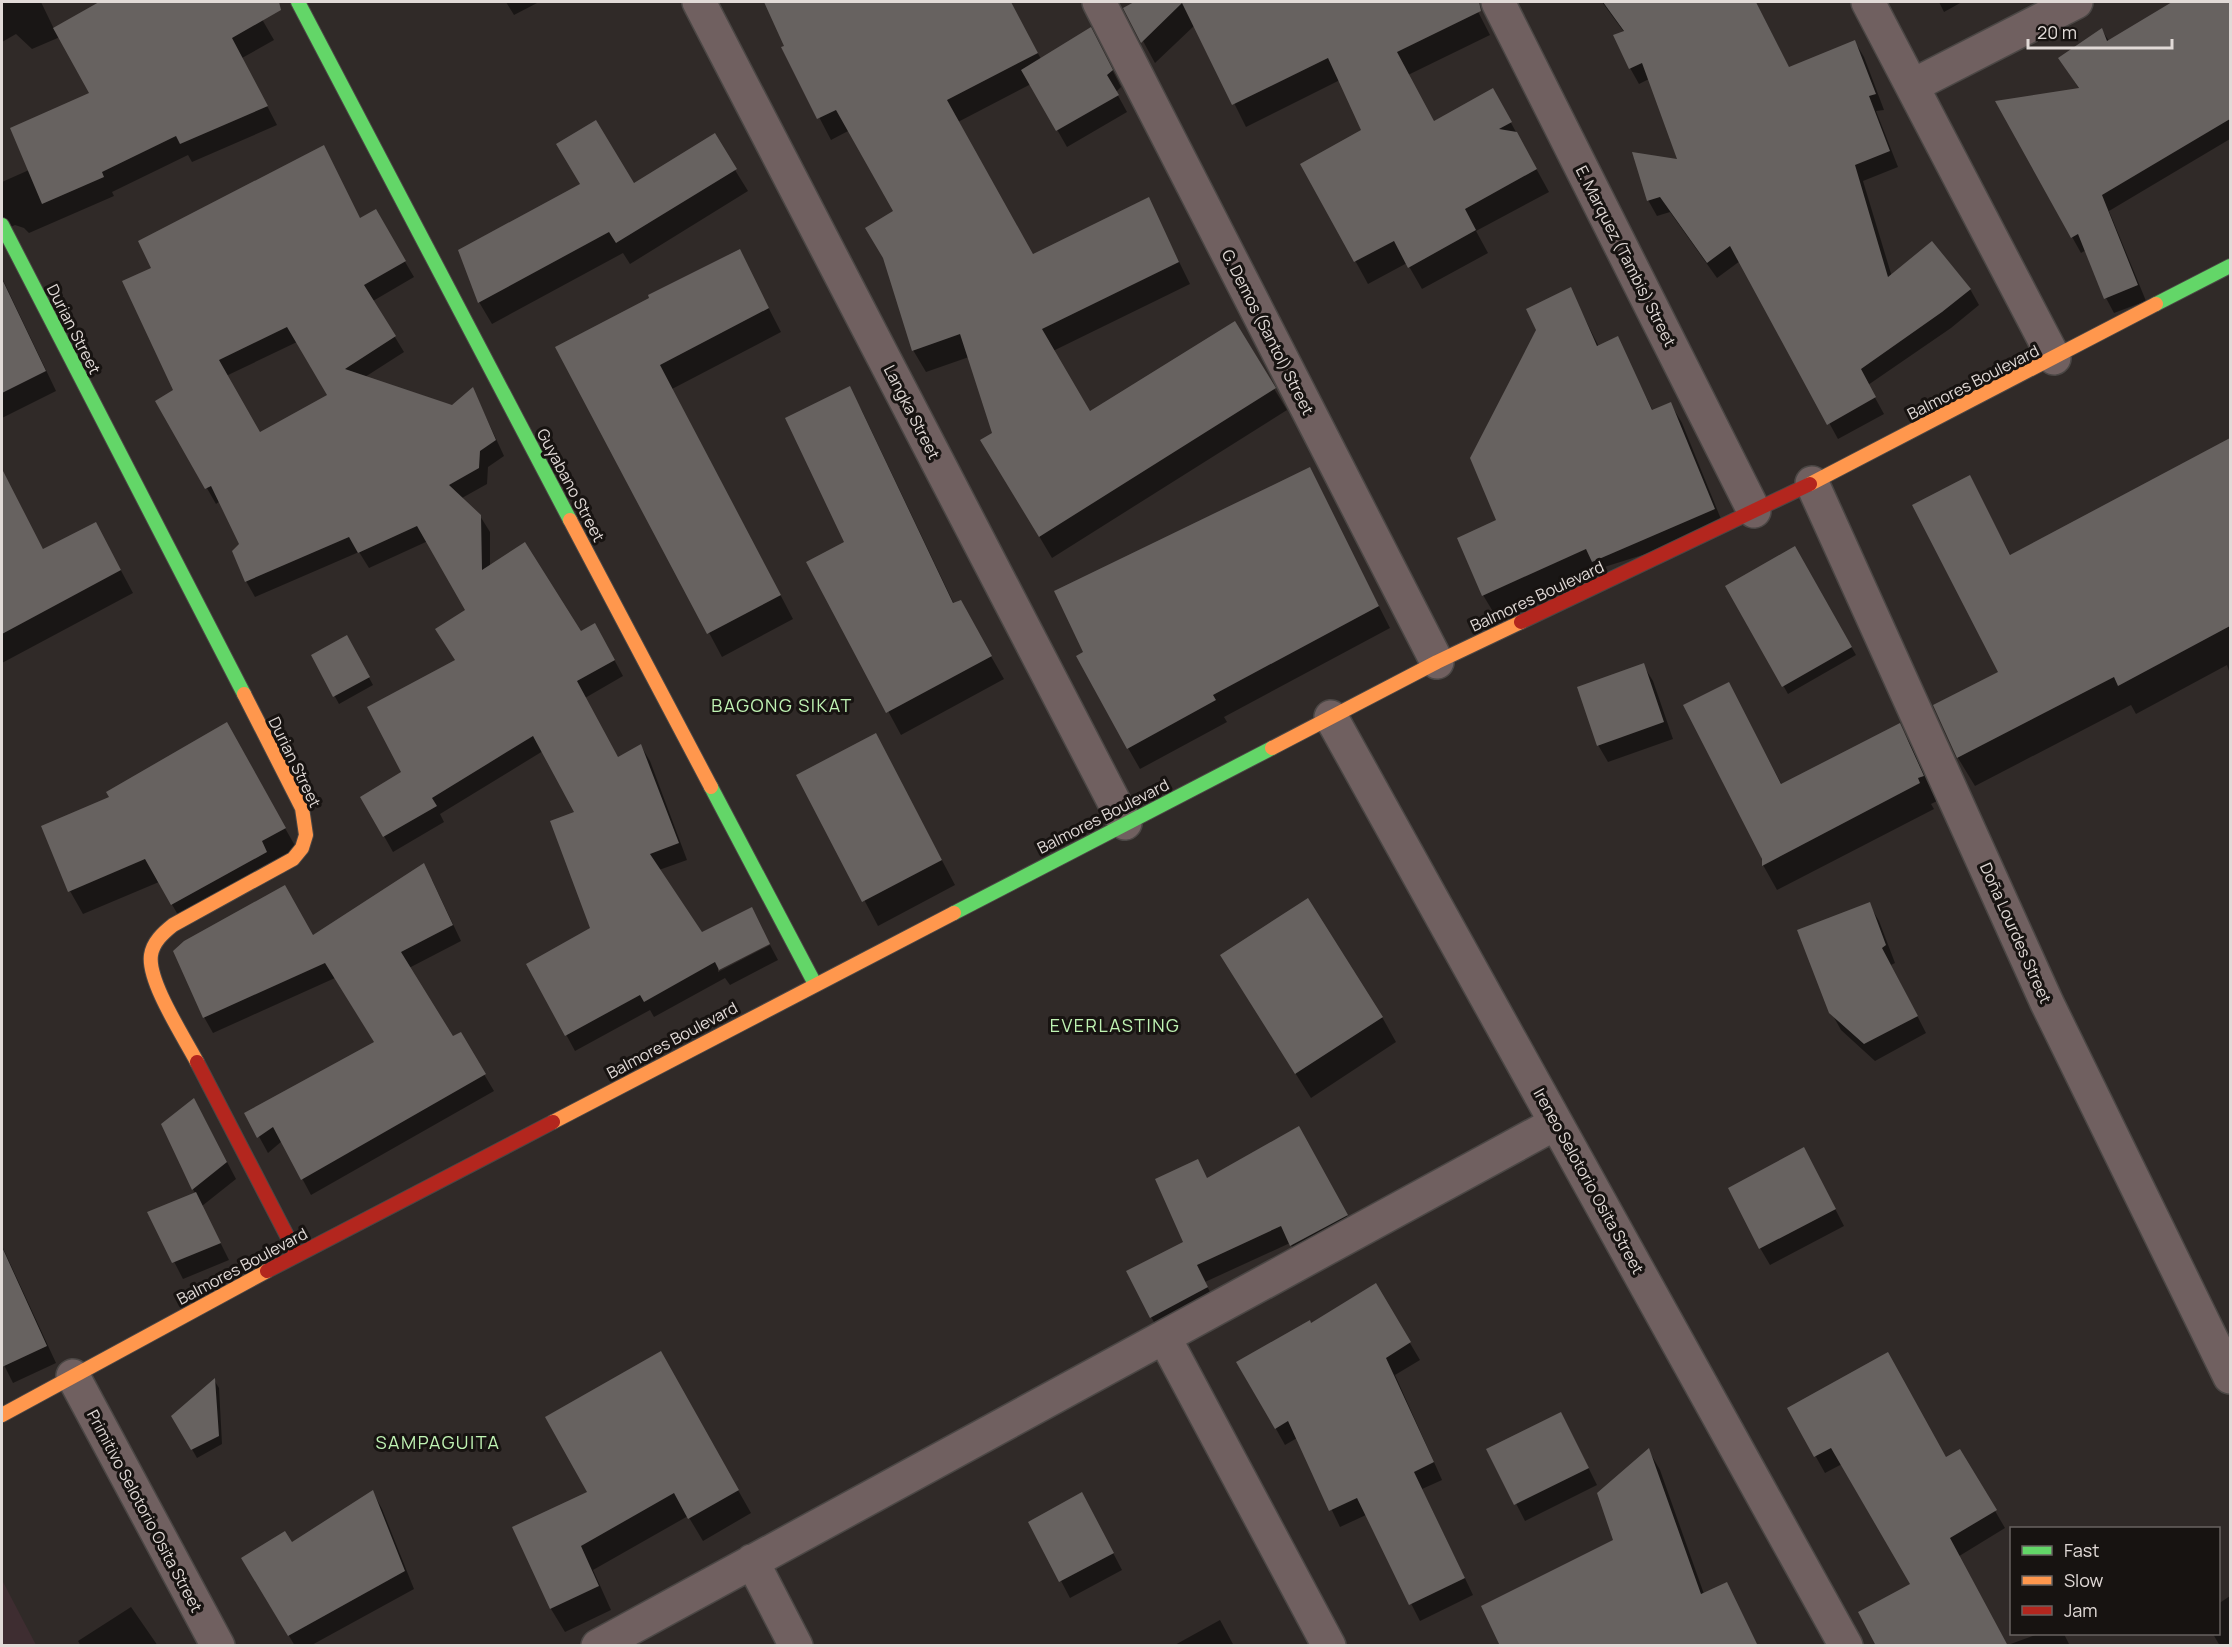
<svg xmlns="http://www.w3.org/2000/svg" width="2232" height="1647" font-family="Manrope,sans-serif">
<style>
.commercial{fill:#3e2d31}
.shadow{fill:#0007;fill-rule:evenodd}
.building{fill:#676260;fill-rule:evenodd}
.lines{fill:none;stroke-linecap:round;stroke-linejoin:round}
.street-casing{stroke:#4b4745;stroke-width:36}
.fast-casing{stroke:#4b4745;stroke-width:16}
.slow-casing{stroke:#4b4745;stroke-width:16}
.jam-casing{stroke:#4b4745;stroke-width:16}
.street{stroke:#706060;stroke-width:33}
.fast{stroke:#63d668;stroke-width:14}
.slow{stroke:#ff974d;stroke-width:14}
.jam{stroke:#b3261e;stroke-width:14}
.labels{text-anchor:middle;stroke-width:6;stroke-linejoin:round;paint-order:stroke}
.street-label{font-size:16px;fill:#e1dad7;stroke:#171311}
.neighbourhood-label{font-size:18px;letter-spacing:1.5px;fill:#c0f4b4;stroke:#171311}
</style>
<rect width="100%" height="100%" fill="#302a28"/>
<path class="commercial" d="M 2,1580 L 36,1645 L 2,1645 Z"/>
<path class="shadow" d="M 2,2 L 41,2 L 54,29 L 102,2 L 252,2 L 274,40 L 242,58 L 277,125 L 192,162 L 188,155 L 112,192 L 114,196 L 29,233 L 24,228 L 15,225 L 2,231 L 2,182 L 29,170 L 91,93 L 60,37 L 32,49 L 16,34 L 2,42 Z
M 506,2 L 539,2 L 514,15 Z
M 766,2 L 1010,2 L 1041,59 L 1100,46 L 1121,87 L 1116,92 L 1127,112 L 1067,147 L 1031,84 L 958,122 L 1033,256 L 1148,199 L 1190,284 L 1053,351 L 1090,413 L 1234,323 L 1287,410 L 1052,558 L 995,462 L 994,434 L 969,357 L 926,372 L 913,350 L 895,211 L 850,130 L 831,140 L 783,48 L 786,47 Z
M 1137,2 L 1473,2 L 1490,35 L 1408,75 L 1434,123 L 1505,112 L 1549,192 L 1476,231 L 1488,253 L 1422,289 L 1407,263 L 1368,284 L 1302,164 L 1363,131 L 1340,80 L 1246,127 L 1195,25 L 1155,63 L 1125,8 Z
M 1602,2 L 1756,2 L 1789,68 L 1855,42 L 1864,57 L 1884,110 L 1876,111 L 1898,167 L 1863,181 L 1892,277 L 1970,289 L 1979,305 L 1951,328 L 1868,385 L 1884,414 L 1838,439 L 1740,261 L 1717,278 L 1670,212 L 1657,216 L 1648,200 L 1679,161 L 1649,79 L 1639,84 L 1630,68 L 1624,32 Z
M 1939,2 L 1962,2 L 1944,12 Z
M 2187,2 L 2230,2 L 2230,139 L 2109,211 L 2146,301 L 2114,313 L 2106,298 L 2086,250 L 2081,253 L 1997,102 L 2080,90 L 2060,59 L 2102,30 L 2109,41 L 2170,12 Z
M 735,170 L 748,191 L 630,264 L 623,253 L 492,324 L 479,302 L 582,184 L 634,185 Z
M 375,211 L 414,277 L 373,301 L 404,352 L 365,377 L 452,407 L 473,389 L 504,456 L 488,467 L 487,484 L 462,498 L 480,516 L 490,532 L 490,566 L 581,633 L 604,641 L 623,676 L 585,698 L 618,759 L 641,746 L 650,761 L 687,860 L 659,870 L 702,934 L 769,942 L 718,969 L 718,972 L 770,945 L 778,960 L 730,985 L 725,978 L 654,1017 L 650,1010 L 575,1051 L 528,964 L 591,929 L 576,812 L 543,751 L 440,814 L 444,822 L 393,852 L 362,797 L 403,773 L 456,661 L 467,610 L 428,541 L 369,568 L 359,552 L 255,597 L 246,581 L 241,544 L 220,501 L 216,504 L 157,401 L 175,391 L 360,219 ZM 297,342 L 329,396 L 260,434 L 226,376 Z
M 739,251 L 781,332 L 672,389 L 793,619 L 722,657 L 557,348 Z
M 2,278 L 56,391 L 2,418 Z
M 1570,289 L 1599,347 L 1617,338 L 1653,411 L 1670,403 L 1682,423 L 1725,529 L 1598,569 L 1495,615 L 1483,595 L 1498,521 Z
M 849,388 L 862,411 L 954,604 L 973,625 L 1004,679 L 901,735 L 808,563 L 846,542 Z
M 2230,440 L 2230,674 L 2227,665 L 2136,714 L 2131,705 L 1975,786 L 1958,758 L 1935,706 L 2000,673 L 1969,477 L 2011,556 Z
M 1309,469 L 1390,628 L 1224,717 L 1227,722 L 1140,769 L 1128,748 Z
M 20,508 L 44,551 L 96,524 L 133,593 L 2,663 L 2,517 Z
M 1794,548 L 1856,655 L 1788,694 L 1727,586 Z
M 347,637 L 373,685 L 339,704 L 313,656 Z
M 1643,665 L 1653,681 L 1673,739 L 1608,762 L 1598,745 Z
M 1728,684 L 1782,785 L 1899,725 L 1914,750 L 1937,801 L 1931,804 L 1934,809 L 1777,890 L 1763,865 Z
M 226,724 L 298,851 L 185,927 L 159,882 L 83,914 L 70,891 L 111,798 Z
M 889,760 L 955,885 L 878,926 L 798,775 Z
M 432,880 L 461,941 L 409,968 L 452,1038 L 460,1034 L 494,1091 L 311,1195 L 282,1141 L 268,1153 L 246,1113 L 375,1043 L 335,978 L 213,1033 L 204,1017 L 313,937 Z
M 1869,904 L 1879,921 L 1895,963 L 1891,965 L 1926,1033 L 1875,1061 L 1841,1030 L 1831,1012 Z
M 1237,981 L 1382,1017 L 1396,1042 L 1311,1098 Z
M 203,1116 L 236,1179 L 202,1206 L 229,1260 L 183,1279 L 149,1213 L 195,1193 L 193,1189 Z
M 1309,1145 L 1356,1233 L 1301,1262 L 1290,1243 L 1205,1282 L 1216,1304 L 1161,1334 L 1151,1317 L 1185,1243 Z
M 1813,1166 L 1844,1226 L 1770,1265 L 1760,1248 Z
M 2,1246 L 56,1363 L 13,1383 L 2,1361 Z
M 1376,1286 L 1420,1360 L 1395,1375 L 1442,1480 L 1422,1489 L 1473,1595 L 1420,1621 L 1366,1515 L 1340,1527 L 1297,1438 L 1285,1445 L 1239,1363 L 1311,1325 Z
M 660,1353 L 751,1513 L 703,1541 L 688,1516 L 593,1570 L 611,1610 L 565,1632 L 551,1609 L 514,1528 L 589,1492 Z
M 214,1380 L 219,1388 L 222,1444 L 197,1458 L 173,1416 Z
M 1789,1409 L 1946,1459 L 1960,1451 L 2005,1528 L 1912,1585 L 1842,1464 L 1825,1473 Z
M 1570,1431 L 1597,1485 L 1525,1521 L 1488,1449 Z
M 1649,1451 L 1660,1470 L 1704,1594 L 1726,1584 L 1758,1646 L 1502,1646 L 1615,1541 Z
M 373,1492 L 382,1509 L 414,1589 L 310,1646 L 295,1646 L 243,1559 L 291,1544 Z
M 1091,1511 L 1122,1570 L 1070,1598 L 1030,1522 Z
M 2230,1596 L 2230,1646 L 2220,1646 L 2213,1634 L 2218,1634 L 2218,1604 Z
M 131,1607 L 158,1646 L 81,1646 L 78,1641 Z
M 1220,1620 L 1234,1646 L 1173,1646 Z
M 2038,1634 L 2064,1634 L 2070,1646 L 2005,1646 Z"/>
<path class="building" d="M 99,2 L 279,2 L 281,10 L 232,38 L 268,106 L 180,144 L 176,136 L 102,172 L 104,177 L 42,204 L 10,128 L 89,93 L 53,28 Z
M 764,2 L 1011,2 L 1038,53 L 947,100 L 1033,254 L 1149,197 L 1179,262 L 1042,329 L 1090,411 L 1235,321 L 1276,388 L 1039,537 L 980,440 L 992,433 L 960,334 L 912,351 L 883,258 L 865,228 L 893,211 L 836,110 L 817,119 L 781,47 L 784,46 Z
M 1134,2 L 1479,2 L 1481,11 L 1397,52 L 1434,121 L 1493,88 L 1512,122 L 1499,129 L 1517,132 L 1537,169 L 1465,209 L 1476,230 L 1408,268 L 1394,241 L 1354,262 L 1300,164 L 1361,130 L 1328,58 L 1232,105 L 1182,3 L 1141,43 L 1123,8 Z
M 1603,2 L 1756,2 L 1789,67 L 1855,40 L 1876,94 L 1869,96 L 1890,151 L 1855,165 L 1888,277 L 1932,241 L 1971,289 L 1942,312 L 1861,369 L 1876,397 L 1827,425 L 1730,246 L 1707,263 L 1660,197 L 1647,201 L 1632,152 L 1677,159 L 1642,63 L 1629,69 L 1613,35 L 1624,31 Z
M 2172,2 L 2230,2 L 2230,119 L 2102,195 L 2138,285 L 2104,299 L 2078,234 L 2071,238 L 1995,101 L 2079,88 L 2058,58 L 2102,28 L 2107,41 Z
M 1091,27 L 1113,70 L 1107,75 L 1119,95 L 1056,131 L 1021,70 Z
M 596,120 L 634,183 L 715,133 L 737,169 L 616,243 L 609,232 L 478,303 L 458,250 L 580,184 L 556,144 Z
M 324,145 L 360,218 L 376,209 L 406,261 L 364,285 L 396,336 L 345,369 L 452,405 L 473,387 L 496,440 L 480,451 L 479,468 L 449,485 L 481,515 L 482,570 L 525,542 L 581,631 L 595,623 L 615,660 L 577,681 L 618,757 L 641,744 L 679,843 L 650,854 L 702,932 L 752,907 L 770,944 L 719,970 L 715,962 L 644,1002 L 640,995 L 565,1036 L 526,964 L 590,928 L 550,821 L 574,812 L 533,736 L 432,798 L 437,806 L 383,837 L 360,797 L 401,772 L 367,707 L 455,660 L 435,629 L 465,610 L 417,526 L 358,553 L 349,537 L 245,582 L 232,551 L 239,544 L 211,486 L 205,489 L 155,401 L 173,390 L 122,281 L 151,268 L 138,241 ZM 287,327 L 327,395 L 260,432 L 219,360 Z
M 740,249 L 769,308 L 660,365 L 781,595 L 707,634 L 555,347 L 649,298 L 648,295 Z
M 2,279 L 46,371 L 2,393 Z
M 1571,287 L 1597,346 L 1618,336 L 1652,410 L 1671,402 L 1715,509 L 1592,562 L 1586,549 L 1482,596 L 1457,538 L 1496,520 L 1470,458 L 1536,330 L 1526,309 Z
M 850,386 L 953,603 L 961,600 L 992,656 L 886,713 L 806,562 L 844,542 L 785,418 Z
M 2230,438 L 2230,626 L 2118,686 L 2114,677 L 1957,758 L 1933,705 L 1998,672 L 1912,505 L 1970,475 L 2010,555 Z
M 1310,467 L 1379,606 L 1213,695 L 1216,700 L 1127,749 L 1076,656 L 1083,652 L 1054,591 Z
M 2,469 L 43,549 L 96,522 L 121,570 L 2,634 Z
M 1795,546 L 1852,647 L 1782,687 L 1725,586 Z
M 347,635 L 370,677 L 333,697 L 311,655 Z
M 1644,663 L 1664,722 L 1597,746 L 1577,687 Z
M 1729,682 L 1781,784 L 1900,723 L 1924,776 L 1918,778 L 1920,783 L 1762,866 L 1762,859 L 1683,705 Z
M 227,722 L 286,828 L 262,841 L 267,852 L 171,905 L 145,859 L 68,892 L 41,826 L 109,797 L 106,792 Z
M 876,733 L 942,860 L 862,902 L 796,775 Z
M 424,863 L 453,925 L 401,952 L 453,1036 L 461,1032 L 486,1074 L 301,1180 L 273,1127 L 257,1138 L 244,1113 L 374,1042 L 325,963 L 203,1018 L 173,951 L 184,941 L 285,885 L 313,935 Z
M 1308,898 L 1383,1017 L 1295,1074 L 1220,955 Z
M 1870,902 L 1886,945 L 1882,948 L 1918,1016 L 1864,1044 L 1829,1013 L 1797,930 Z
M 194,1098 L 227,1162 L 192,1190 L 161,1124 Z
M 1299,1126 L 1348,1215 L 1290,1246 L 1281,1226 L 1197,1265 L 1208,1287 L 1150,1318 L 1126,1271 L 1183,1242 L 1155,1179 L 1198,1159 L 1207,1178 Z
M 1804,1147 L 1836,1209 L 1759,1249 L 1728,1188 Z
M 196,1192 L 221,1243 L 172,1263 L 147,1212 Z
M 2,1247 L 47,1346 L 2,1367 Z
M 1376,1283 L 1411,1342 L 1386,1358 L 1434,1462 L 1414,1472 L 1465,1578 L 1409,1605 L 1357,1498 L 1329,1511 L 1288,1421 L 1275,1429 L 1236,1362 L 1310,1320 L 1311,1323 Z
M 661,1351 L 739,1490 L 688,1519 L 674,1493 L 581,1546 L 599,1586 L 550,1609 L 512,1527 L 587,1492 L 545,1417 Z
M 1888,1352 L 1946,1457 L 1960,1449 L 1997,1510 L 1950,1538 L 2008,1646 L 1876,1646 L 1858,1612 L 1910,1584 L 1831,1448 L 1814,1457 L 1787,1408 Z
M 215,1378 L 219,1436 L 191,1450 L 171,1416 Z
M 1561,1412 L 1589,1468 L 1514,1505 L 1486,1449 Z
M 1649,1448 L 1701,1594 L 1727,1582 L 1758,1646 L 1500,1646 L 1481,1606 L 1613,1540 L 1597,1493 Z
M 373,1490 L 405,1571 L 288,1636 L 241,1558 L 285,1531 L 292,1542 Z
M 1082,1492 L 1114,1553 L 1059,1582 L 1028,1522 Z"/>
<g class="lines">
<defs>
<path id="street" d="M 699,2 L 1125,823
M 1099,2 L 1437,662
M 1498,2 L 1754,511
M 1868,2 L 2054,358
M 1912,86 L 2076,2
M 1812,483 L 2047,1003 L 2230,1377
M 1331,717 L 1846,1646
M 1164,1337 L 1329,1646
M 73,1376 L 218,1646
M 752,1561 L 796,1646
M 598,1646 L 1556,1123"/>
<path id="fast" d="M 298,2 L 570,520
M 2,225 L 244,694
M 2156,304 L 2230,266
M 711,787 L 815,984
M 954,913 L 1272,748"/>
<path id="slow" d="M 1810,484 L 2156,304
M 570,520 L 711,787
M 1272,748 L 1437,662 L 1521,622
M 197,1062 C 184,1037 147,981 151,955 C 153,942 163,933 173,925 L 293,859 L 302,848 L 306,835 L 302,808 L 244,694
M 553,1122 L 954,913
M 2,1415 L 267,1271"/>
<path id="jam" d="M 1521,622 L 1810,484
M 197,1062 L 297,1255
M 267,1271 L 553,1122"/>
</defs>
<use href="#street" class="street-casing"/>
<use href="#fast" class="fast-casing"/>
<use href="#slow" class="slow-casing"/>
<use href="#jam" class="jam-casing"/>
<use href="#street" class="street"/>
<use href="#fast" class="fast"/>
<use href="#slow" class="slow"/>
<use href="#jam" class="jam"/>
</g>
<g class="labels">
<g class="street-label">
<text transform="translate(1626 256) rotate(63)" y="6">E. Marquez (Tambis) Street</text>
<text transform="translate(74 329) rotate(63)" y="6">Durian Street</text>
<text transform="translate(1268 332) rotate(63)" y="6">G. Demos (Santol) Street</text>
<text transform="translate(1973 382) rotate(-27)" y="6">Balmores Boulevard</text>
<text transform="translate(912 412) rotate(63)" y="6">Langka Street</text>
<text transform="translate(571 485) rotate(62)" y="6">Guyabano Street</text>
<text transform="translate(1537 596) rotate(-25)" y="6">Balmores Boulevard</text>
<text transform="translate(295 762) rotate(64)" y="6">Durian Street</text>
<text transform="translate(1103 816) rotate(-27)" y="6">Balmores Boulevard</text>
<text transform="translate(2016 933) rotate(66)" y="6">Doña Lourdes Street</text>
<text transform="translate(672 1040) rotate(-28)" y="6">Balmores Boulevard</text>
<text transform="translate(1589 1181) rotate(61)" y="6">Ireneo Selotorio Osita Street</text>
<text transform="translate(242 1266) rotate(-28)" y="6">Balmores Boulevard</text>
<text transform="translate(145 1511) rotate(62)" y="6">Primitivo Selotorio Osita Street</text>
</g>
<g class="neighbourhood-label">
<text x="782" y="712">BAGONG SIKAT</text>
<text x="1115" y="1032">EVERLASTING</text>
<text x="438" y="1449">SAMPAGUITA</text>
</g>
</g>
<rect width="2232" height="1647" fill="none" stroke="#e1dad7" stroke-width="6"/>
<rect x="2010" y="1527" width="210" height="108" fill="#171311" stroke="#686360" stroke-width="1.5"/>
<rect x="2022" y="1546" width="30" height="9" fill="#63d668" stroke="#686360" stroke-width="1.5"/>
<text x="2064" y="1557" font-size="18" fill="#e1dad7">Fast</text>
<rect x="2022" y="1576" width="30" height="9" fill="#ff974d" stroke="#686360" stroke-width="1.5"/>
<text x="2064" y="1587" font-size="18" fill="#e1dad7">Slow</text>
<rect x="2022" y="1606" width="30" height="9" fill="#b3261e" stroke="#686360" stroke-width="1.5"/>
<text x="2064" y="1617" font-size="18" fill="#e1dad7">Jam</text>
<path d="M2028 39v9h144v-9" fill="none" stroke="#e1dad7" stroke-width="3"/>
<text x="2037" y="39" font-size="18" fill="#e1dad7" stroke="#171311" stroke-width="4.5" paint-order="stroke">20 m</text>
</svg>
